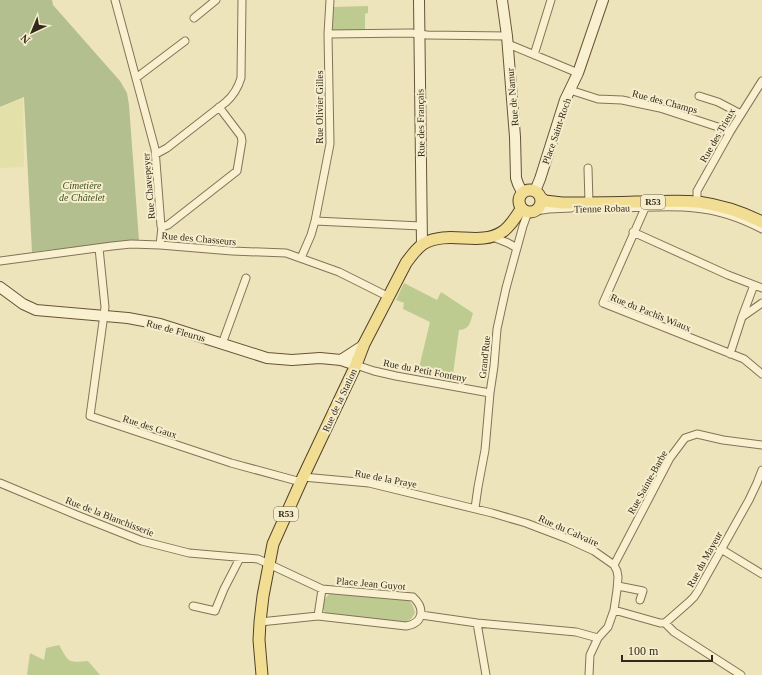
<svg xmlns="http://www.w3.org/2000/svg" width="762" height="675" font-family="'Times New Roman',serif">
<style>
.farmland{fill:#e3e0a9}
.green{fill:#becb90}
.cemetery{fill:#b4bf90}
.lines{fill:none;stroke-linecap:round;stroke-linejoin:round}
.street-casing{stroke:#847356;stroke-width:9}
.secondary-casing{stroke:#665439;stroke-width:12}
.primary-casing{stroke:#52412a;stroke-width:13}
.street{stroke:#f9f0cf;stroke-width:7}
.secondary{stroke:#f9f0cf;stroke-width:10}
.primary{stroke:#f2de92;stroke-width:11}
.labels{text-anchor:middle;stroke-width:4;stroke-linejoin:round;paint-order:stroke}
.shield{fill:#f5edcb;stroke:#6d6450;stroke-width:1}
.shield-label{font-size:9px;font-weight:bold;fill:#33291b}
.street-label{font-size:10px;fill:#33291b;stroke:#f5edcb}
.park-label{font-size:10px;font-style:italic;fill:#3f5021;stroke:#f5edcb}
</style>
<rect width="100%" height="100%" fill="#ede4bc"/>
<path class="farmland" d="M 23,98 L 24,167 L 0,168 L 0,108 Z"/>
<path class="green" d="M 368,6 L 368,13 L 365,14 L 365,30 L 333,30 L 333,7 Z
M 404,283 L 437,300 L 441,292 L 473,313 C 470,323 470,329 459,330 L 452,381 L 418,372 L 430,322 L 403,309 L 404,303 L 396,300 Z
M 331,592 L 410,601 L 413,606 L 415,613 L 411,619 L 403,623 L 327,615 L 323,609 L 324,600 Z
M 59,645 C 69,662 67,663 88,661 L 100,675 L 27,675 L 30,653 L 44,660 L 46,648 Z"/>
<path class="cemetery" d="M 0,0 L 52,0 L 53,5 L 120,81 L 127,93 L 129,105 L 139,241 L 115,242 L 32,252 L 24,97 L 0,107 Z"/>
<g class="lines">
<defs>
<path id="street" d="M 115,0 L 155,149 L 161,226 L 162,227 L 160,245
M 194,18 L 216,0
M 328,34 L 411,33 L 427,35 L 507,36
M 508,44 L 578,73
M 534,55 L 551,0
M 136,78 L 185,41
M 570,90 L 598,99 L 622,100 L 660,108 L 721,128 L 730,132
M 699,96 L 718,102 L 741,114
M 156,154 L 167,148 L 226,102 C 234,95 238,88 241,78 L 242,0
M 588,168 L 589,203
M 697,202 L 697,191 L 730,132 L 762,81
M 617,208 C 643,208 669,205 695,208 C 718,210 741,218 762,229
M 645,208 L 603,303 L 744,359 L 762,374
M 535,211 L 549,209 L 571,208
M 315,221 L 421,226
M 162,227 L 168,225 L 237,171 L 242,141 L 241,136 L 219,107
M 633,232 L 728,275 L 762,288
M 493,237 L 508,243 L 517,248
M 99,248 L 105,307 L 90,416 L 231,463 L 301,482
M 301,258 L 311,235 L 315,221 L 330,144 L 328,34 L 330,0
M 0,261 L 112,246 L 131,244 L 160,245 L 232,251 L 286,253 L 339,272 L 389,297
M 742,317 L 762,303
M 222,344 L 246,278
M 730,354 L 742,317 L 754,285
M 356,365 L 374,371 L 396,376 L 490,393
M 303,477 L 369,483 L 492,513 L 526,523 L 568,539 L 594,551 L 614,565 L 617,571 L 618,577 L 617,590 L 614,610 L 608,627 L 598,638 L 590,655 L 589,675
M 0,483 L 79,516 L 142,541 L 189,553 L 258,559 L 322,589
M 475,508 L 478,487 L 485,450 L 490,393 L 494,366 L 497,329 L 506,288 L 523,226 L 528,212
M 721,549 L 762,574
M 614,565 L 670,458 L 685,438 L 697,434 L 723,440 L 762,445
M 618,586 L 643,591 L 640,600
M 193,606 L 215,611 L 224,589 L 240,558
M 614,610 L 660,623 L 665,623 L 689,602 L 694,597 L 698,591 L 749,500 L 757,483 L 762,470
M 421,615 L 477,623 L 576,632 L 598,638
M 260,622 L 318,616 L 406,626 C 424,623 425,608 413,597 L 322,589 L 318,616
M 477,623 L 486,675
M 665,623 L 674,632 L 741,675"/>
<path id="secondary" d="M 419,0 L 422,245
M 502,0 L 507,36 L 515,137 L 516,178 L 518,184 L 522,192
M 535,191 L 540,179 L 565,100 L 578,73 L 603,0
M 0,287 L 23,304 L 36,310 L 128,318 L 160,324 L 267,358 L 292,360 L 320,358 L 341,360 L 356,365
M 341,360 L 361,347 L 364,344"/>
<path id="primary" d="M519 201a11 11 0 1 1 22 0a11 11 0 1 1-22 0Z
M 541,198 L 545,201 L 562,203 C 587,203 611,203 636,202 C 656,202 677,200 698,202 C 720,205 742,212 762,222
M 262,675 L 259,640 L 260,622 L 263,596 L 273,544 L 303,477 L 356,365 L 364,344 L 406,263 C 411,256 416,249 423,244 C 448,229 479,247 502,232 C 510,227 516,217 521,209"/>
</defs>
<use href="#street" class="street-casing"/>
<use href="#secondary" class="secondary-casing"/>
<use href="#primary" class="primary-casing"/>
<use href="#street" class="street"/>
<use href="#secondary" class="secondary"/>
<use href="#primary" class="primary"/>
</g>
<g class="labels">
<g class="shield">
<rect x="641" y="195" width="24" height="14" rx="3"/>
<rect x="274" y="507" width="24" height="14" rx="3"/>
</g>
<g class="shield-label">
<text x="653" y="205">R53</text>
<text x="286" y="517">R53</text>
</g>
<g class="street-label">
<text transform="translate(512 97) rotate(-95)" y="4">Rue de Namur</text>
<text transform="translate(665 101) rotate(15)" y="4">Rue des Champs</text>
<text transform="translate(319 107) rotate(-90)" y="4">Rue Olivier Gilles</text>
<text transform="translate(420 123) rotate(-91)" y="4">Rue des Français</text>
<text transform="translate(556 131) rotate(-71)" y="4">Place Saint-Roch</text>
<text transform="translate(717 135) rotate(-60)" y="4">Rue des Trieux</text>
<text transform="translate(148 186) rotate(-95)" y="4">Rue Chavepeyer</text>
<text transform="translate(602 208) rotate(-1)" y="4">Tienne Robau</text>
<text transform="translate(199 238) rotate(5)" y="4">Rue des Chasseurs</text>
<text transform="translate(651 312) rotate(22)" y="4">Rue du Pachîs Wiaux</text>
<text transform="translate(176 330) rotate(15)" y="4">Rue de Fleurus</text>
<text transform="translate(484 357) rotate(-84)" y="4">Grand'Rue</text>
<text transform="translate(425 370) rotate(11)" y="4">Rue du Petit Fonteny</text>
<text transform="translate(339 400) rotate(-65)" y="4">Rue de la Station</text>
<text transform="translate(150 426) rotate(18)" y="4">Rue des Gaux</text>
<text transform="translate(386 478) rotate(11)" y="4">Rue de la Praye</text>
<text transform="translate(647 482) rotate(-61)" y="4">Rue Sainte-Barbe</text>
<text transform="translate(110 516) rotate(21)" y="4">Rue de la Blanchisserie</text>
<text transform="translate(569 530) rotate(24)" y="4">Rue du Calvaire</text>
<text transform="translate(704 559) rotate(-61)" y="4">Rue du Mayeur</text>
<text transform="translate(371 583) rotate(5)" y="4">Place Jean Guyot</text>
</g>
<g class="park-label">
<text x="82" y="189">Cimetière<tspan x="82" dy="12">de Châtelet</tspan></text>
</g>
</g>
<g transform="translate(32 32) rotate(224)" stroke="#f5edcb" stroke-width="3" paint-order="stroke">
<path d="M0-3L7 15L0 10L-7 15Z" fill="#33291b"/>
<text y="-6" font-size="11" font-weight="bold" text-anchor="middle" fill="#33291b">N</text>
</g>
<path d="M622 655v6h90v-6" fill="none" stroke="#33291b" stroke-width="2"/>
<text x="628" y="655" font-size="12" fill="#33291b" stroke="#f5edcb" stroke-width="3" paint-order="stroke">100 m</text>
</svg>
